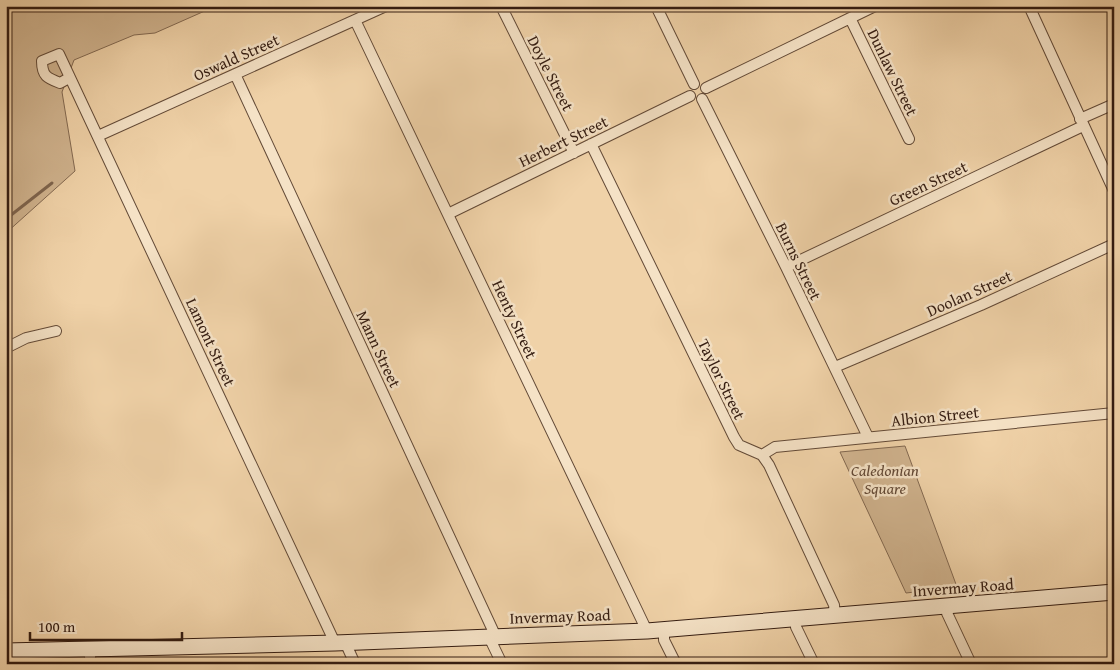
<svg xmlns="http://www.w3.org/2000/svg" width="1120" height="670" font-family="'Gentium Book Plus',serif">
<style>
.green{fill:#d0b38e;stroke:#826850}
.lines{fill:none;stroke-linecap:round;stroke-linejoin:round}
.stream{stroke:#7e644d;stroke-width:3}
.minor-casing{stroke:#634a37;stroke-width:12}
.secondary-casing{stroke:#341c11;stroke-width:17}
.minor{stroke:#f5e2c6;stroke-width:10}
.secondary{stroke:#f5e2c6;stroke-width:15}
.labels{text-anchor:middle;stroke-width:5;stroke-linejoin:round;paint-order:stroke}
.street-label{font-size:16px;fill:#341c11;stroke:#f5e2c6}
.park-label{font-size:16px;font-style:italic;fill:#634936;stroke:#f5e2c6}
</style>
<rect width="100%" height="100%" fill="#f0d2a8"/>
<filter id="stains"><feTurbulence type="fractalNoise" baseFrequency=".004" numOctaves="4"/><feColorMatrix values="0 0 0 0 .2 0 0 0 0 .09 0 0 0 0 .02 0 0 0 .5 -.17"/></filter>
<radialGradient id="worn" r=".72"><stop offset=".6" stop-color="#630" stop-opacity="0"/><stop offset="1" stop-color="#630" stop-opacity=".3"/></radialGradient>
<path class="green" d="M 6,6 L 216,6 L 155,33 L 134,35 L 74,60 L 62,92 L 75,171 L 6,233 Z
M 905,446 L 957,587 L 906,593 L 840,452 Z"/>
<g class="lines">
<path class="stream" d="M 6,219 L 52,183"/>
<defs>
<path id="minor" d="M 501,6 L 574,153
M 656,6 L 694,84
M 1029,6 L 1114,191
M 850,18 L 909,139
M 355,20 L 647,631
M 235,74 L 496,637
M 69,78 L 60,83 C 47,78 42,76 42,61 L 59,54 L 335,643
M 706,88 L 875,6
M 702,99 L 786,267 L 868,437
M 1080,119 L 1114,104
M 98,136 L 386,6
M 591,144 L 734,437 L 739,445 L 762,455 L 769,465 L 834,605 L 835,615
M 448,214 L 690,96
M 786,267 L 1083,126
M 6,348 L 26,338 L 56,331
M 835,367 L 981,305 L 1114,244
M 762,455 L 775,447 L 1114,413
M 946,605 L 947,613 L 971,664
M 795,618 L 796,627 L 814,664
M 664,630 L 664,640 L 676,664
M 489,637 L 502,664
M 345,642 L 355,664
M 89,649 L 91,664"/>
<path id="secondary" d="M 6,651 L 335,643 L 647,631 L 1114,592"/>
</defs>
<use href="#minor" class="minor-casing"/>
<use href="#secondary" class="secondary-casing"/>
<use href="#minor" class="minor"/>
<use href="#secondary" class="secondary"/>
</g>
<g class="labels">
<g class="street-label">
<text transform="translate(236 57) rotate(-24)" y="6">Oswald Street</text>
<text transform="translate(893 72) rotate(64)" y="6">Dunlaw Street</text>
<text transform="translate(551 73) rotate(63)" y="6">Doyle Street</text>
<text transform="translate(563 141) rotate(-26)" y="6">Herbert Street</text>
<text transform="translate(928 183) rotate(-25)" y="6">Green Street</text>
<text transform="translate(799 261) rotate(64)" y="6">Burns Street</text>
<text transform="translate(969 293) rotate(-24)" y="6">Doolan Street</text>
<text transform="translate(515 319) rotate(65)" y="6">Henty Street</text>
<text transform="translate(211 342) rotate(65)" y="6">Lamont Street</text>
<text transform="translate(379 349) rotate(65)" y="6">Mann Street</text>
<text transform="translate(722 379) rotate(64)" y="6">Taylor Street</text>
<text transform="translate(935 416) rotate(-6)" y="6">Albion Street</text>
<text transform="translate(963 587) rotate(-4)" y="6">Invermay Road</text>
<text transform="translate(560 616) rotate(-2)" y="6">Invermay Road</text>
</g>
<g class="park-label">
<text x="885" y="476">Caledonian<tspan x="885" dy="18">Square</tspan></text>
</g>
</g>
<rect width="1120" height="670" fill="none" stroke="#f0d2a8" stroke-width="25"/>
<rect x="8" y="8" width="1105" height="655" fill="none" stroke="#341c11" stroke-width="2.5"/>
<rect x="12" y="12" width="1095" height="645" fill="none" stroke="#341c11"/>
<path d="M30 632v8h152v-8" fill="none" stroke="#341c11" stroke-width="2.5"/>
<text x="38" y="632" font-size="15" fill="#341c11" stroke="#f5e2c6" stroke-width="4" paint-order="stroke">100 m</text>
<rect width="100%" height="100%" filter="url(#stains)"/>
<rect width="100%" height="100%" fill="url(#worn)"/>
</svg>
